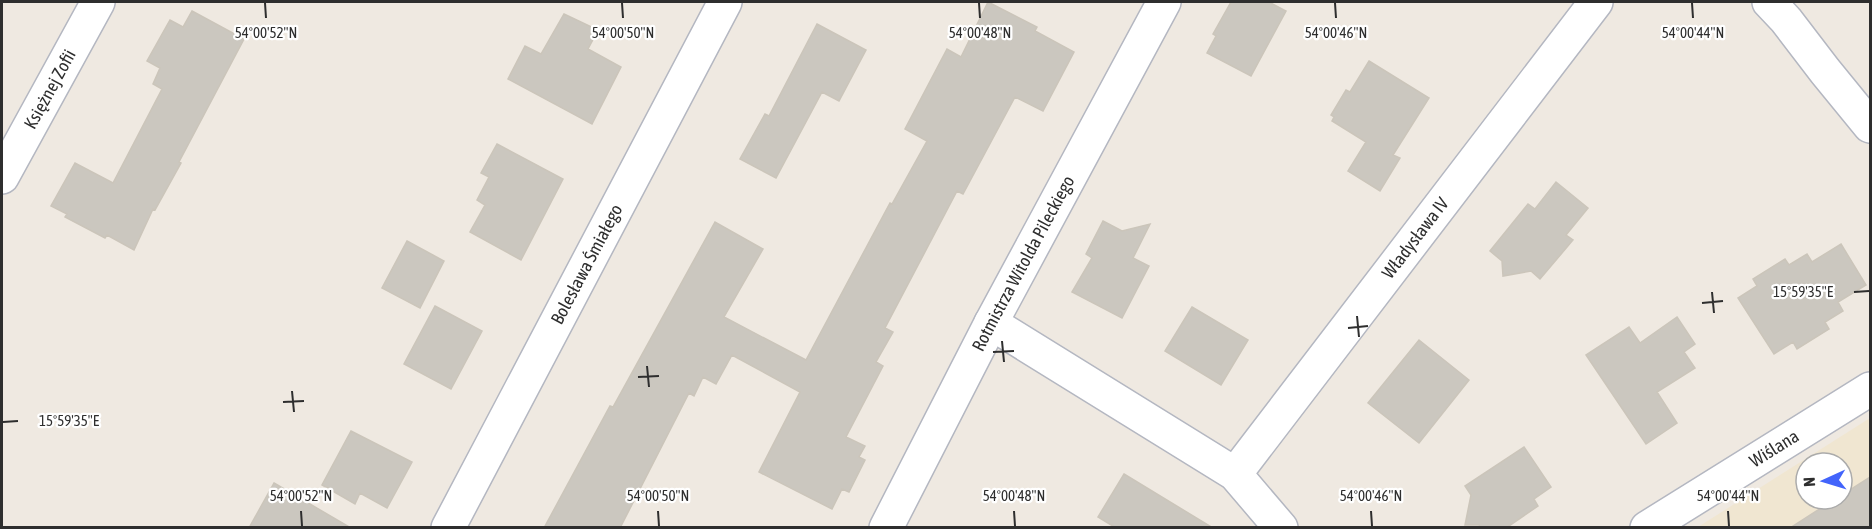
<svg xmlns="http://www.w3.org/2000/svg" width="1872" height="529" font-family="'Asap Condensed',sans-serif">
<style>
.education{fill:#f0e6d1;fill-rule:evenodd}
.building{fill:#cbc7bf;stroke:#cbc5ba;stroke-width:1.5}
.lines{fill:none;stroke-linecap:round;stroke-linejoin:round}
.minor-casing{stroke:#b4b7c1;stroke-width:36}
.minor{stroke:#fff;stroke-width:33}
.ticks{fill:none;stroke:#2e2e2e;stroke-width:2}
.labels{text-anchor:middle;stroke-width:4.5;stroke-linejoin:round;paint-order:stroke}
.street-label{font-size:18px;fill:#2e2e2e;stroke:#fff}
.ticks-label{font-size:15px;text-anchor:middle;fill:#2e2e2e;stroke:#fff;stroke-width:4.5;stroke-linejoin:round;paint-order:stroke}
</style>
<rect width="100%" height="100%" fill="#efe9e1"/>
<path class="education" d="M 1870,418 L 1870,527 L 1698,527 ZM 1806,463 L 1842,463 L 1842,499 L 1806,499 Z"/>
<path class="building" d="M 988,2 L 1037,27 L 1035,31 L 1074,52 L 1043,111 L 1015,97 L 963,194 L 957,191 L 885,328 L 893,332 L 876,362 L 883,366 L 846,437 L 865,446 L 859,457 L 865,460 L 849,492 L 842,489 L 832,509 L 759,472 L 800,392 L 732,355 L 716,384 L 703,377 L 694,396 L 689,393 L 620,528 L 544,528 L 610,406 L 613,407 L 715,222 L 763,249 L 724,317 L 806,360 L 890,203 L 892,204 L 927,141 L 905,129 L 947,49 L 961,57 Z
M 1231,2 L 1269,2 L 1286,11 L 1251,76 L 1207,53 L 1216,36 L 1213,34 Z
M 192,11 L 244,39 L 179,162 L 181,163 L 155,210 L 153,209 L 134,250 L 107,235 L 105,238 L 65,217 L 67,214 L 51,206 L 75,163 L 113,183 L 162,89 L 153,84 L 160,68 L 147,61 L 170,20 L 183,27 Z
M 564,14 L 598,30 L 588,49 L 621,67 L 592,124 L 508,79 L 525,46 L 541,54 Z
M 817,24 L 866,50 L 839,101 L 822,92 L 776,178 L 740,159 L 765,114 L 769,116 Z
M 1369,61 L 1429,98 L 1393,155 L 1400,158 L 1380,191 L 1348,171 L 1366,142 L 1332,121 L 1334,117 L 1331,115 L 1346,90 L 1350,92 Z
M 497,144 L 563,179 L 521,260 L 470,232 L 485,205 L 477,200 L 489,177 L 481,173 Z
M 1556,182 L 1588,208 L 1566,235 L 1573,240 L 1540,279 L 1531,271 L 1503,276 L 1502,261 L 1490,251 L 1528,204 L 1535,209 Z
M 1103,221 L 1122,231 L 1150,224 L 1133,258 L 1149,266 L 1122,318 L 1072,292 L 1092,258 L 1086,254 Z
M 407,241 L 444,261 L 420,308 L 382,288 Z
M 1841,244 L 1866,285 L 1838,302 L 1843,311 L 1825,322 L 1829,329 L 1797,349 L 1793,342 L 1774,354 L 1738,298 L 1757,286 L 1753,279 L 1785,259 L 1789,265 L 1807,254 L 1812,262 Z
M 435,306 L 482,331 L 451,389 L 404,364 Z
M 1192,307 L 1248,340 L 1221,385 L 1165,351 Z
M 1677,317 L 1695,344 L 1684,352 L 1695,368 L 1657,392 L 1677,423 L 1646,444 L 1586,355 L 1629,327 L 1640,343 Z
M 1419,340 L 1469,380 L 1419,443 L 1368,403 Z
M 351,431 L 412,462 L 387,508 L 360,493 L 355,504 L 322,485 Z
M 1524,447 L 1551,487 L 1534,499 L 1538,506 L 1506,528 L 1481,528 L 1479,525 L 1465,525 L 1471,495 L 1465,486 Z
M 1124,474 L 1213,528 L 1116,528 L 1098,517 Z
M 1870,477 L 1870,528 L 1790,528 L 1835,499 L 1842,499 L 1842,495 Z
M 274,483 L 351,528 L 249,528 Z"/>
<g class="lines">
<defs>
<g id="minor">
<path d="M 1769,2 L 1786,20 L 1825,71 L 1870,126"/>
<path id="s1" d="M 2,177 L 98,2"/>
<path d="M 991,323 L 1235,474 L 1281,528"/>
<path id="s2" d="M 1235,474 L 1596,2"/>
<path id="s3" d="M 448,528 L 725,2"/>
<path id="s4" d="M 886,528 L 991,323 L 1164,2"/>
<path id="s5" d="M 1647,528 L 1870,389"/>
</g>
</defs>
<use href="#minor" class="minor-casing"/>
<use href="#minor" class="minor"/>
</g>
<path class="ticks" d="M 265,3 L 266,18M 622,3 L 623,18M 979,3 L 980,18M 1335,3 L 1336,18M 1692,3 L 1693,18M 1712,292 L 1714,313M 1854,292 L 1869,291M 1702,303 L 1723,301M 1357,316 L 1359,337M 1348,328 L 1368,326M 1002,341 L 1004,362M 993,352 L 1014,351M 647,366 L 649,387M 638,377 L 659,376M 292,391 L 294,412M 283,402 L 304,401M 3,422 L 18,421M 301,511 L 302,526M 658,511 L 659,526M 1014,511 L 1015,526M 1371,511 L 1372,526M 1728,511 L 1729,526"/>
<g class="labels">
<g class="street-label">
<text dy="6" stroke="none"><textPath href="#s1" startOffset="100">Księżnej Zofii</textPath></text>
<text dy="6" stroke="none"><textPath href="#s2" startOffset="297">Władysława IV</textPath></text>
<text dy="6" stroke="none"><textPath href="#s3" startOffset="298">Bolesława Śmiałego</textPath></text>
<text dy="6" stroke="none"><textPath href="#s4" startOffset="298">Rotmistrza Witolda Pileckiego</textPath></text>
<text dy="6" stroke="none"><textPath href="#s5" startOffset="150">Wiślana</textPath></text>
</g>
</g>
<g class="ticks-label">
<text x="266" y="38">54°00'52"N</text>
<text x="623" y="38">54°00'50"N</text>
<text x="980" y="38">54°00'48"N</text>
<text x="1336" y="38">54°00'46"N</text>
<text x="1693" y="38">54°00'44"N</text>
<text x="1803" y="297">15°59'35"E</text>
<text x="69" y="426">15°59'35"E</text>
<text x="301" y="501">54°00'52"N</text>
<text x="658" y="501">54°00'50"N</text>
<text x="1014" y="501">54°00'48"N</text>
<text x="1371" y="501">54°00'46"N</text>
<text x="1728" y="501">54°00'44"N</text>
</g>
<rect width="1872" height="529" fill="none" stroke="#2e2e2e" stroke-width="6"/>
<g transform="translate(1824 481) rotate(266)"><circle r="28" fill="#ffffff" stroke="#ababab" stroke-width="1.5"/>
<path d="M0-4.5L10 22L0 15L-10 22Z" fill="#4264fb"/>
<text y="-9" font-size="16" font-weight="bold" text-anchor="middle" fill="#2e2e2e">N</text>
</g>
</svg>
